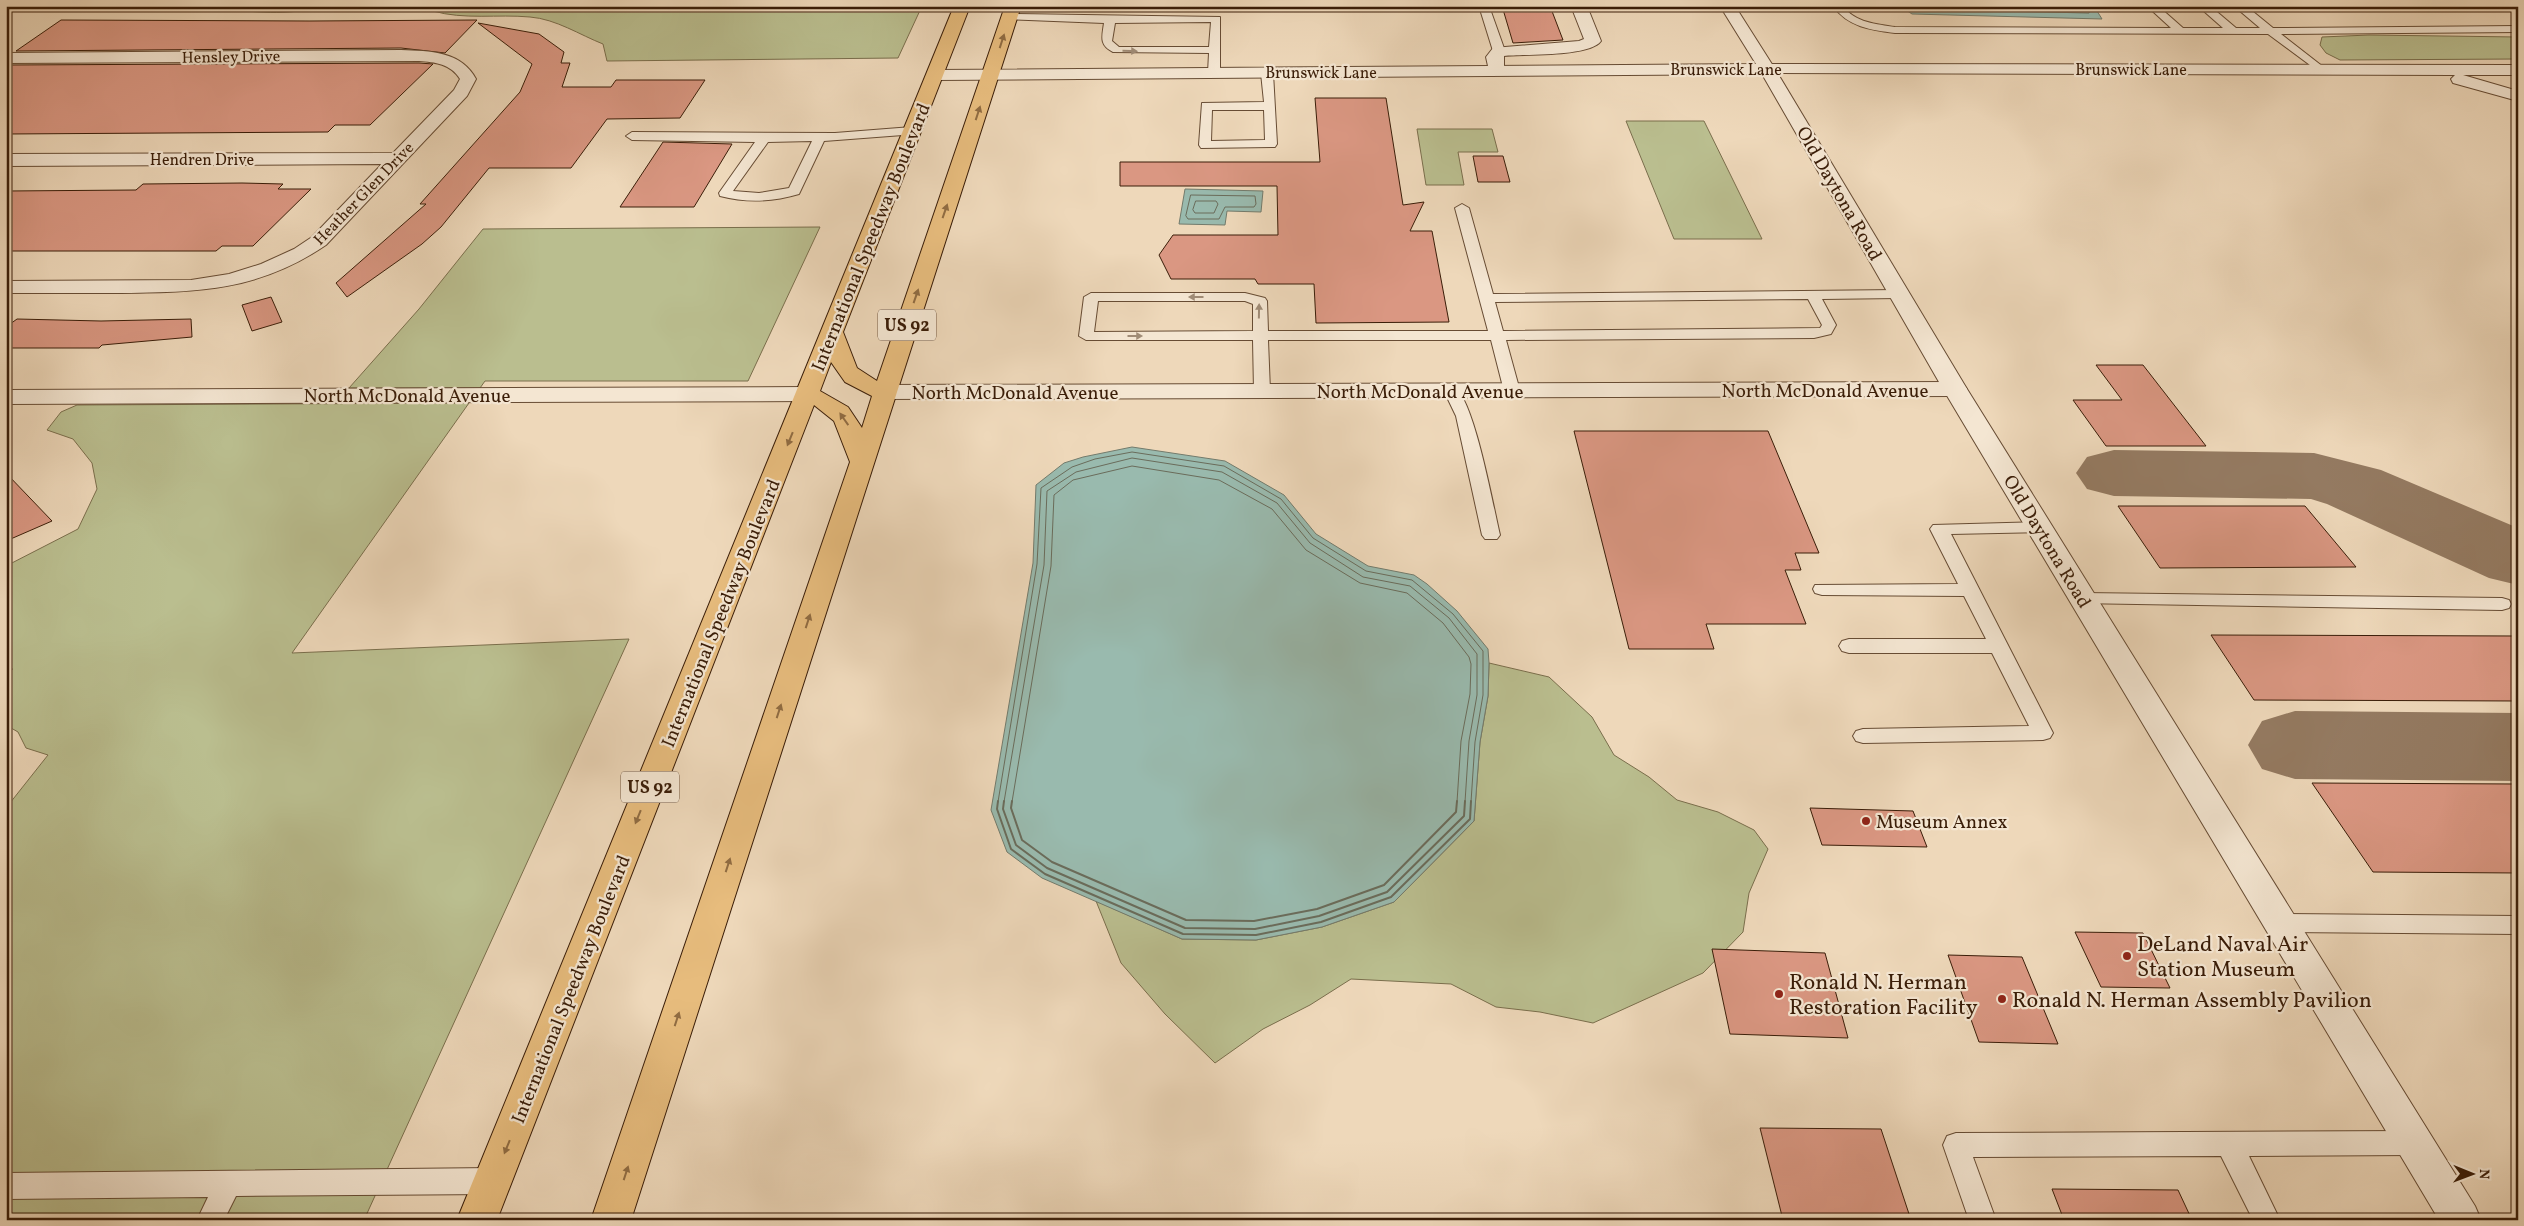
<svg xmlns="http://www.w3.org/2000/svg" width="2524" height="1226" font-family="Vollkorn,serif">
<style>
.green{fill:#babe8f;stroke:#7a6e4c}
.water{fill:#99baae;stroke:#737b6c}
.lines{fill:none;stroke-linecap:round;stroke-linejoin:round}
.shore-far1{stroke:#6a6c5b;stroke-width:1}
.shore{stroke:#6a6c5b;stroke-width:2}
.taxiway{fill:#947a61;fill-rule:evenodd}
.building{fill:#da9782;stroke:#3a1d08}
.service-casing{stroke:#674c34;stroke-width:2}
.minor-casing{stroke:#674c34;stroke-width:2}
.tertiary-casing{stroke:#674c34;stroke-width:2}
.primary-casing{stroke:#3a1d08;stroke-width:2}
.service{fill:#f4e6d2;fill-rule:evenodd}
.minor{fill:#f4e6d2;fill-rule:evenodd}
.tertiary{fill:#f4e6d2;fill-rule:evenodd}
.primary{fill:#e7bc7d;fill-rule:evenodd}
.oneway{fill:#906c42}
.oneway2{fill:#a08c77}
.poi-dot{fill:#8f2418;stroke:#f4e6d2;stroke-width:2}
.labels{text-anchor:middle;stroke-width:4.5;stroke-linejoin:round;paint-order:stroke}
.far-street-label{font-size:16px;fill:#3a1d08;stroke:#f4e6d2}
.shield{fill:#f4e6d2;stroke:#725945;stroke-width:1}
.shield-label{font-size:18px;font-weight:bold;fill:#3a1d08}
.street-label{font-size:19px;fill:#3a1d08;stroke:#f4e6d2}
.poi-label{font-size:19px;fill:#3a1d08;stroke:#f4e6d2;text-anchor:start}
.near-poi-label{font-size:22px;fill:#3a1d08;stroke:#f4e6d2;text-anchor:start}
</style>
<rect width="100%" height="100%" fill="#eed8ba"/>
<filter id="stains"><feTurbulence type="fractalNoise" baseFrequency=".004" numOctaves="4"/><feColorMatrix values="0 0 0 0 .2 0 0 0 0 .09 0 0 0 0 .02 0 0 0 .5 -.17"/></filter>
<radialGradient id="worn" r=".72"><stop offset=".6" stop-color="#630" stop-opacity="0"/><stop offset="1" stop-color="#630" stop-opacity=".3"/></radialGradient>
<path class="green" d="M 222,6 L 317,6 C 291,17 250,11 222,9 Z
M 438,6 L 922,6 L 898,58 L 607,61 L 603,44 C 580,35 556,19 530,17 C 498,14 464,20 433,11 Z
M 2369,35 L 2518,37 L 2518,59 L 2340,60 L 2326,53 L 2320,45 L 2322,37 Z
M 1626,121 L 1704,121 L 1762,239 L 1674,239 Z
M 1417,129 L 1492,129 L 1498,152 L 1458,152 L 1464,185 L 1426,185 Z
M 820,227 L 748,381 L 485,381 L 480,388 L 349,388 L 419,309 L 483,229 Z
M 469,403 L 292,653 L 629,639 L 364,1220 L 6,1220 L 6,808 L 48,755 L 26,748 L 18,732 L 6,725 L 6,674 L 13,669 L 6,668 L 6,566 L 78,529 L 97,489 L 92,463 L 73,439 L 47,430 L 61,412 L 77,405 Z
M 1489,663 L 1549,677 L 1592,717 L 1614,755 L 1649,777 L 1677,800 L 1718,812 L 1754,830 L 1768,849 L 1749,893 L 1743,932 L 1703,973 L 1593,1023 L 1540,1012 L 1496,1007 L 1451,984 L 1351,979 L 1310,1005 L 1263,1029 L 1215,1063 L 1165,1014 L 1121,963 L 1096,901 L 1182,939 L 1256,940 L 1322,927 L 1394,902 L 1474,821 L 1480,742 L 1488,696 Z"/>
<path class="water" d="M 1900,6 L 2094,6 L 2102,19 L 1912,14 Z
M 1185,189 L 1263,191 L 1261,212 L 1227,211 L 1225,225 L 1179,224 Z
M 1132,447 L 1225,461 L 1284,495 L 1316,534 L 1368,566 L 1414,575 L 1427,584 L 1457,611 L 1488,649 L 1489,663 L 1488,696 L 1480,742 L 1474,821 L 1394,902 L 1322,927 L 1256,940 L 1182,939 L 1042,878 L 1007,852 L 991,810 L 1033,563 L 1036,485 L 1064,463 L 1083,457 Z"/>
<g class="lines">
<path class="shore-far1" d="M 1909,6 L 1914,9 L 2089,13 L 2091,6
M 1191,195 L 1255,196 L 1256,204 L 1254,207 L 1225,207 L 1219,219 L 1188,219 L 1186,216 Z
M 1196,201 L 1216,201 L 1218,204 L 1214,213 L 1195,213 L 1193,210 Z
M 998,802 L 1037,564 L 1041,488 L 1072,467 L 1095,459 L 1132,452 L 1224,466 L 1281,499 L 1313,538 L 1366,571 L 1412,580 L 1453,614 L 1483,651 L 1483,695 L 1475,742 L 1471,802
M 1004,802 L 1044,565 L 1047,491 L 1076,472 L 1132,458 L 1222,472 L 1277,503 L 1310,543 L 1363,577 L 1410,586 L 1449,618 L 1477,654 L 1477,695 L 1469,741 L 1465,802
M 1012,802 L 1051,566 L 1054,495 L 1073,480 L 1132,466 L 1219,480 L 1272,509 L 1306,550 L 1360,583 L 1407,593 L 1443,623 L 1469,657 L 1471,664 L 1470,694 L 1461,741 L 1457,802"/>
<path class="shore" d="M 998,801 L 997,809 L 1011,849 L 1045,874 L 1183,934 L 1256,935 L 1321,922 L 1391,897 L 1470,819 L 1471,801
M 1004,801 L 1003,809 L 1016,845 L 1047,868 L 1185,928 L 1255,929 L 1319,916 L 1387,892 L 1464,816 L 1465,801
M 1012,801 L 1011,808 L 1022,840 L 1052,862 L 1186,920 L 1254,921 L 1317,909 L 1384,885 L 1456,812 L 1457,801"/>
<path class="taxiway" d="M 2114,450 L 2314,453 L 2381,470 L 2518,528 L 2518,585 L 2489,578 L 2327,504 L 2311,499 L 2114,496 L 2087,489 L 2076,473 L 2087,457 Z
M 2295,711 L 2518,713 L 2518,781 L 2295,779 L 2262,769 L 2248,745 L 2262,721 Z"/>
</g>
<path class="building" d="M 1502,6 L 1550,6 L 1563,40 L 1513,43 Z
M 61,20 L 310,21 L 477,20 L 445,53 L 401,48 L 16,51 Z
M 478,23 L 539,34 L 564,52 L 561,63 L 570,63 L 562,87 L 611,87 L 616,80 L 705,80 L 680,118 L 607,119 L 571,168 L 489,168 L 441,227 L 422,244 L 347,297 L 336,283 L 426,204 L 420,204 L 520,92 L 532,64 Z
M 419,63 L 433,64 L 370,125 L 335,125 L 328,132 L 6,134 L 6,65 Z
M 1315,98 L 1386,98 L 1403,205 L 1424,202 L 1410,231 L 1432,231 L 1449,322 L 1316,323 L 1314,284 L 1258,284 L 1255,279 L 1171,279 L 1159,255 L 1173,235 L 1278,235 L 1277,186 L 1120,186 L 1120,162 L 1320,162 Z
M 663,142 L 732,144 L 694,207 L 620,207 Z
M 1473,156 L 1503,156 L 1510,182 L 1478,182 Z
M 242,183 L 283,184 L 278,189 L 311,189 L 253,246 L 222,246 L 216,251 L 6,251 L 6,191 L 136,190 L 143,184 Z
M 271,297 L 282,322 L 252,331 L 242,305 Z
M 17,319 L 101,321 L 191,319 L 192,337 L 102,345 L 99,348 L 6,348 L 6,327 Z
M 2096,365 L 2143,365 L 2206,446 L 2106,446 L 2073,400 L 2122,400 Z
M 1574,431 L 1768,431 L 1819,553 L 1795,553 L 1801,570 L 1785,570 L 1806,624 L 1706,624 L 1714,649 L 1629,649 Z
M 6,473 L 52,521 L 6,541 Z
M 2118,506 L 2305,506 L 2356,567 L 2160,568 Z
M 2211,635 L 2518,636 L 2518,701 L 2254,700 Z
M 2312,783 L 2518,784 L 2518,873 L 2373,872 Z
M 1810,808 L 1913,811 L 1927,847 L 1822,845 Z
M 2075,932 L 2143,933 L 2170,988 L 2101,987 Z
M 1712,949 L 1825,953 L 1848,1038 L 1730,1034 Z
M 1948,955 L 2022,957 L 2058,1044 L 1979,1042 Z
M 1760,1128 L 1881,1129 L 1911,1220 L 1783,1220 Z
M 2052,1189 L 2178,1190 L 2192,1220 L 2064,1220 Z"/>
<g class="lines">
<defs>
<path id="service" d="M 1479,6 L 1489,6 L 1505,51 L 1503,53 L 1495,53 L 1493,51 Z
M 1833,6 L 1843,6 C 1855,23 1877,24 1895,27 L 2171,28 L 2147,6 L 2158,6 L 2183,28 L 2223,28 L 2198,6 L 2210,6 L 2236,28 L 2260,28 L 2234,6 L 2246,6 L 2273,28 L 2518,26 L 2518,32 L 2281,34 L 2322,66 L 2322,70 L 2318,71 L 2268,34 L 1895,33 C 1871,30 1848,27 1833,6 Z
M 1010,14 L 1220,17 L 1220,73 L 1214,76 L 1208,73 L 1209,53 L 1113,52 C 1099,45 1102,37 1104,23 L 1006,19 L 1005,17 ZM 1211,22 L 1209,47 L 1119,47 L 1112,41 L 1115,23 Z
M 1267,70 L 1273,73 L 1277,144 L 1275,147 L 1201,148 L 1199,145 L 1202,103 L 1264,102 L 1261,73 ZM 1212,110 L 1264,110 L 1265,140 L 1211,141 Z
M 912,127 L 916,128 L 918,131 L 916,134 L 824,141 L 799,194 C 772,202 747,203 720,196 L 719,193 L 755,142 L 632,140 L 626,136 L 632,132 L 835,133 ZM 812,141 L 789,188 L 759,193 L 733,191 L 768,142 Z
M 1462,204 L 1469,208 L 1493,294 L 1899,290 L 1906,294 L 1899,298 L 1822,299 L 1836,325 L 1831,334 L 1814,338 L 1506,340 L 1520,391 L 1512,396 L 1504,391 L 1491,340 L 1268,340 L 1270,391 L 1262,396 L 1254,391 L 1253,340 L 1086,340 L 1079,336 L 1084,297 L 1091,293 L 1245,293 L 1265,298 L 1267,301 L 1268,331 L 1488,331 L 1455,208 ZM 1808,299 L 1822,325 L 1820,328 L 1503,331 L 1495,302 ZM 1098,301 L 1245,301 L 1253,304 L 1253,331 L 1094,332 Z
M 1452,386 C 1473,391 1494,511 1500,535 L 1497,539 L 1485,539 L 1482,535 L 1456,416 L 1444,391 Z
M 2040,522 L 2046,524 L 2049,528 L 2046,532 L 1951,534 L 2053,733 L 2050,738 L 2043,740 L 1863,743 L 1856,741 L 1853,736 L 1856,731 L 1863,729 L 2029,726 L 1992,653 L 1849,653 L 1842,651 L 1839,646 L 1842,641 L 1849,639 L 1986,639 L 1964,596 L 1822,595 L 1815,593 L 1813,589 L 1815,585 L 1958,584 L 1930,529 L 1933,525 Z
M 2083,593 L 2502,598 L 2509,600 L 2511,604 L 2509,608 L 2502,610 L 2076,603 L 2074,599 L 2076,595 Z
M 2280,914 L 2518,916 L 2518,934 L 2280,932 L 2272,930 L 2269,923 L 2272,916 Z
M 2414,1131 L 2423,1134 L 2427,1143 L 2423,1152 L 2414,1155 L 2249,1156 L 2280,1220 L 2253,1220 L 2221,1156 L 1973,1157 L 1996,1220 L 1969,1220 L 1943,1145 L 1947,1136 L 1956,1133 Z
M 493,1168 L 502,1172 L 506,1181 L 502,1190 L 493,1194 L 236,1196 L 224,1220 L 197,1220 L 208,1197 L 6,1199 L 6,1173 Z"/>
<path id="minor" d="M 1571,6 L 1587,6 L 1601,41 C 1590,57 1524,54 1504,56 L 1504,71 L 1502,75 L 1490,75 L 1486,57 L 1493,48 L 1579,41 L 1584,39 Z
M 401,50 C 430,51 461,51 476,79 L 467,96 L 326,245 C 258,291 200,292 121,293 C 83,293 45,293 6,293 L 6,281 L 191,280 L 229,274 L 261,264 L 294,249 L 312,237 L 382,164 L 6,166 L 6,154 L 393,153 L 454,90 L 460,79 C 451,64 435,62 419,61 L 6,63 L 6,53 Z
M 1767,64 L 2518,65 L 2518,75 L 2463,75 L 2518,91 L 2518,101 L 2453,83 L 2451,79 L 2455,75 L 1761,73 L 1759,69 Z
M 1955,382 L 1963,384 L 1967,389 L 1963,394 L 1955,396 L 884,399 L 876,397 L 872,392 L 876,387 L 884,385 Z
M 808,387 L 816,389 L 820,394 L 816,399 L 808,401 L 6,404 L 6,390 Z"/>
<path id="tertiary" d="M 1720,6 L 1735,6 L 1775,69 L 1967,389 L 2475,1206 L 2481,1220 L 2439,1220 L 1943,389 L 1762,74 L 935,80 L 929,79 L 927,75 L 929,71 L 935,70 L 1756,64 Z"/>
<path id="primary" d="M 954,6 L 970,6 L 843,332 L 857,368 L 877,381 L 1005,6 L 1021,6 L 631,1220 L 591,1220 L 850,462 L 834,421 L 814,405 L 497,1220 L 457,1220 ZM 831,362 L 845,382 L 872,396 L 862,428 L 848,407 L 820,391 Z"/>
</defs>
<use href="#service" class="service-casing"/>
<use href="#minor" class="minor-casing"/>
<use href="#tertiary" class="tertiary-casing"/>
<use href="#primary" class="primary-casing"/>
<use href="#service" class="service"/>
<use href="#minor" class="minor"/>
<use href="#tertiary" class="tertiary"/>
<use href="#primary" class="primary"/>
</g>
<defs><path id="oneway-solid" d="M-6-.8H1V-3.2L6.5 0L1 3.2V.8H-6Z" transform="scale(1.25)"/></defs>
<g class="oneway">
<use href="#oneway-solid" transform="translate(1002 41) rotate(-72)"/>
<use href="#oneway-solid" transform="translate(978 113) rotate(-72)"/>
<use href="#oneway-solid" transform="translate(945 211) rotate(-71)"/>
<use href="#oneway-solid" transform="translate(916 296) rotate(-71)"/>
<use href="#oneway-solid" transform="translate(844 419) rotate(-125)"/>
<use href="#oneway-solid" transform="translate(790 439) rotate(112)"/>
<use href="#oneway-solid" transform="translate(808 621) rotate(-72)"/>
<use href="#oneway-solid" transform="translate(779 711) rotate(-72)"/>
<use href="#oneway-solid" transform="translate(638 817) rotate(112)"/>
<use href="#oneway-solid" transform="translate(728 865) rotate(-72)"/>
<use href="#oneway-solid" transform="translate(677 1019) rotate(-72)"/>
<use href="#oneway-solid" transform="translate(507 1147) rotate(112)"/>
<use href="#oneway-solid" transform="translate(626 1173) rotate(-72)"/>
</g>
<g class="oneway2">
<use href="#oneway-solid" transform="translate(1130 51) rotate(1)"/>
<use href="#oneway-solid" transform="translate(1196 297) rotate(-180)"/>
<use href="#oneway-solid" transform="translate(1259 311) rotate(-89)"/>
<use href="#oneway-solid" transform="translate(1135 336)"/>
</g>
<g class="poi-dot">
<circle cx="1866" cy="821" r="5"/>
<circle cx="2127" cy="956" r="5"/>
<circle cx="1779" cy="994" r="5"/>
<circle cx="2002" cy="999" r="5"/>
</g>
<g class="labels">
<g class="far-street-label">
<text transform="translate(231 56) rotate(-1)" y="6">Hensley Drive</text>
<text x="1726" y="75">Brunswick Lane</text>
<text x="2131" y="75">Brunswick Lane</text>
<text x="1321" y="78">Brunswick Lane</text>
<text x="202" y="165">Hendren Drive</text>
<text transform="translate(363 193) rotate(-46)" y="6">Heather Glen Drive</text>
</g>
<g class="shield">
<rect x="878" y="309.5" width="58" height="31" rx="4"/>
<rect x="621" y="771.5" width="58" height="31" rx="4"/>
</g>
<g class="shield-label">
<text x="907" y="331">US 92</text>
<text x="650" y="793">US 92</text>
</g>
<g class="street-label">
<text transform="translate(1840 193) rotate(60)" y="7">Old Daytona Road</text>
<text transform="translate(870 237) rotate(-68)" y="7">International Speedway Boulevard</text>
<text x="1825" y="397">North McDonald Avenue</text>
<text x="1420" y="398">North McDonald Avenue</text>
<text x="1015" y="399">North McDonald Avenue</text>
<text x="407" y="402">North McDonald Avenue</text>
<text transform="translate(2048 541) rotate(59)" y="7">Old Daytona Road</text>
<text transform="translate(720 613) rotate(-68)" y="7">International Speedway Boulevard</text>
<text transform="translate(570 989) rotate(-68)" y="7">International Speedway Boulevard</text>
</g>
<g class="poi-label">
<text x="1876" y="828">Museum Annex</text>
</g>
<g class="near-poi-label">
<text x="2137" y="951">DeLand Naval Air<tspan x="2137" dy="25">Station Museum</tspan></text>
<text x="1789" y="989">Ronald N. Herman<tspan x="1789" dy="25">Restoration Facility</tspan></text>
<text x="2012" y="1007">Ronald N. Herman Assembly Pavilion</text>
</g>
</g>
<rect width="2524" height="1226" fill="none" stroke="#eed8ba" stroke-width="25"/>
<rect x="8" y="8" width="2509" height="1211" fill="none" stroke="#3a1d08" stroke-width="2.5"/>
<rect x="12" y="12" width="2499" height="1201" fill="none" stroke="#3a1d08"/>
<g transform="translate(2472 1174) rotate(91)" stroke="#f4e6d2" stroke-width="4" paint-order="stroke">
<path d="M0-4L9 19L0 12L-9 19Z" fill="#3a1d08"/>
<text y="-8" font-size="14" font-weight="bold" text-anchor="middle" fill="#3a1d08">N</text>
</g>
<rect width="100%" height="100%" filter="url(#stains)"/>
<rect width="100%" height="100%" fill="url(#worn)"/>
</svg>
